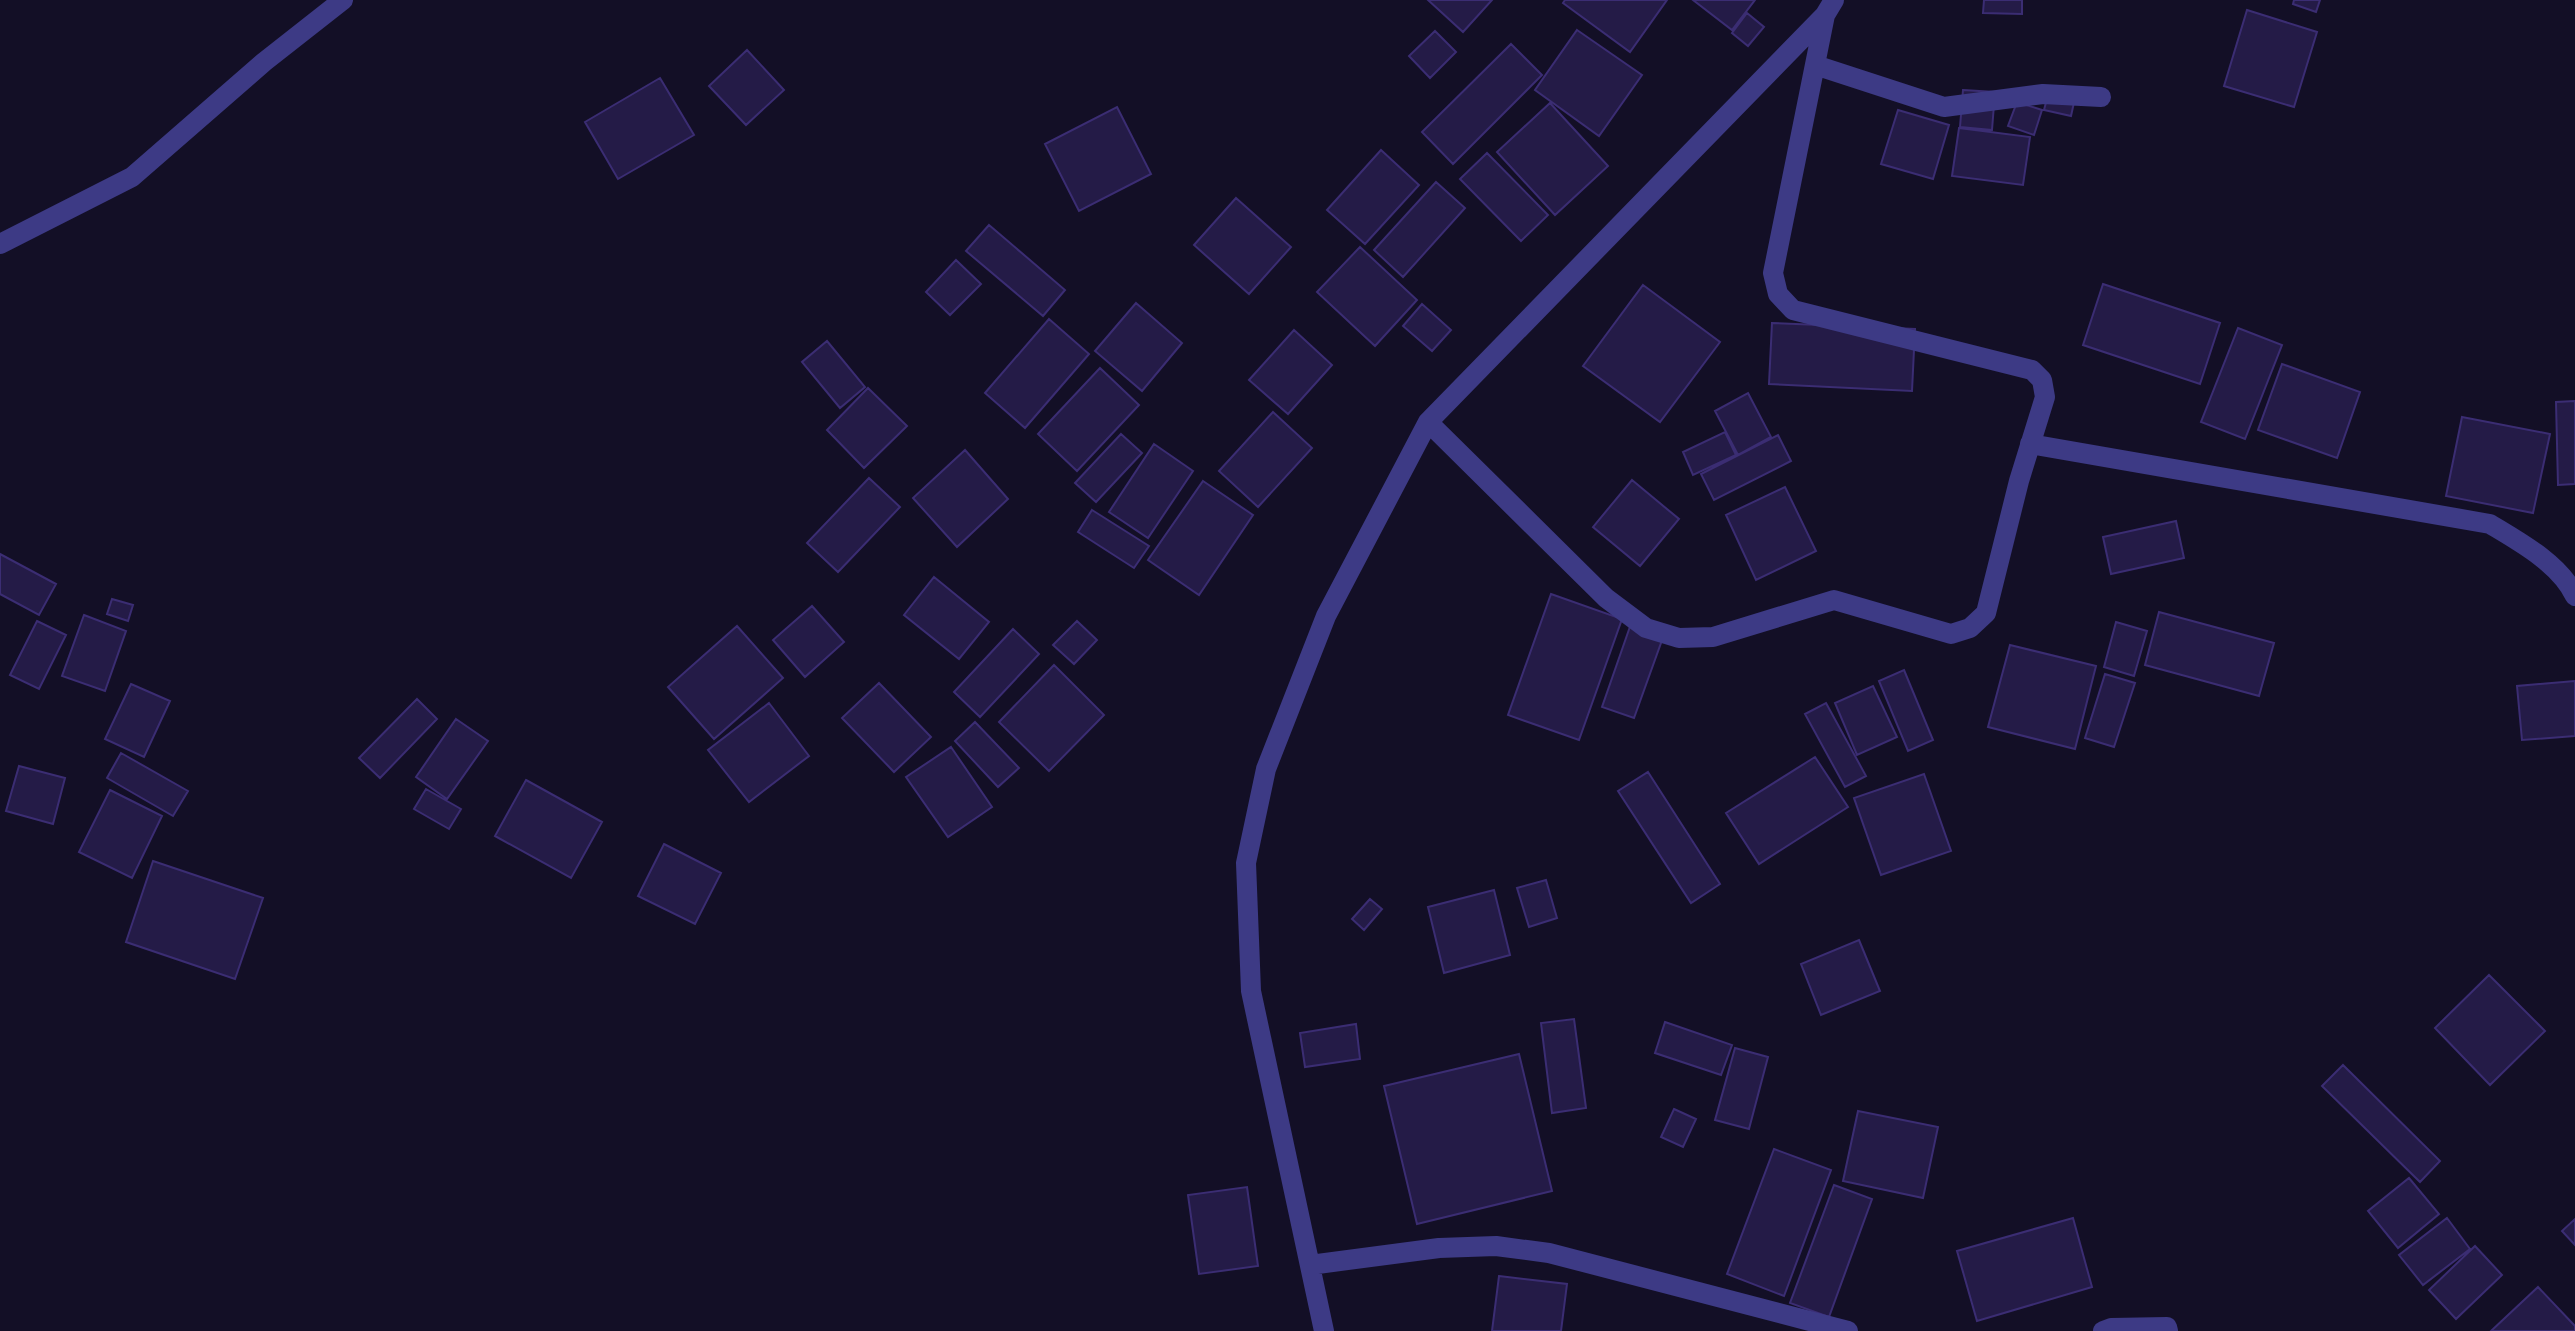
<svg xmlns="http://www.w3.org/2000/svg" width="2575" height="1331" font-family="'DM Sans',sans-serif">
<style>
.building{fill:#241b47;stroke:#3b2d73;stroke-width:2}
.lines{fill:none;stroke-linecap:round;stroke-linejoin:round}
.minor{stroke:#3d3a85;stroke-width:20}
</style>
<rect width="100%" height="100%" fill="#130f26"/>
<path class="building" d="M 1428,0 L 1492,0 L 1463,32 Z
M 1565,0 L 1667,0 L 1630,52 L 1563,3 Z
M 1693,0 L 1755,0 L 1732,30 Z
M 1984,0 L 2022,0 L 2022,14 L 1983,13 Z
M 2294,0 L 2320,0 L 2316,12 L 2293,4 Z
M 2247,10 L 2317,32 L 2294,107 L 2224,86 Z
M 1747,13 L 1764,27 L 1748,46 L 1732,33 Z
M 1577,30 L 1642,75 L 1599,136 L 1535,90 Z
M 1435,31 L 1456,52 L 1430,78 L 1409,56 Z
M 1511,44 L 1542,75 L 1453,164 L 1422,132 Z
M 747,50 L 784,90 L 746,125 L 709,86 Z
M 660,78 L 694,135 L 618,179 L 585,122 Z
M 1963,90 L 1995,92 L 1992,130 L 1960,127 Z
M 2049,91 L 2075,98 L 2071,116 L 2044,110 Z
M 2017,102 L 2042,110 L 2034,135 L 2008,126 Z
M 1550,103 L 1608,166 L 1555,215 L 1497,152 Z
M 1117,107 L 1151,174 L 1079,211 L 1045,144 Z
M 1898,110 L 1949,125 L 1933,179 L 1881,164 Z
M 1959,128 L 2030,137 L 2023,185 L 1952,176 Z
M 1381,150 L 1419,185 L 1365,244 L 1327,210 Z
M 1487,153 L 1548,215 L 1521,241 L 1460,179 Z
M 1436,182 L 1465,208 L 1403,277 L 1374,250 Z
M 1236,198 L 1291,247 L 1249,294 L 1194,245 Z
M 989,225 L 1065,290 L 1043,316 L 966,251 Z
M 1360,247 L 1417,300 L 1375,346 L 1317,292 Z
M 956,260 L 981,284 L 950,315 L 926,292 Z
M 2103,284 L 2220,323 L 2200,384 L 2083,345 Z
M 1643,285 L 1720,342 L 1660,422 L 1583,366 Z
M 1136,303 L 1182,343 L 1142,391 L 1095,351 Z
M 1422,304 L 1451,330 L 1432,351 L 1403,326 Z
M 1049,319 L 1089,354 L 1025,428 L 985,393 Z
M 1772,323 L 1915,329 L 1912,391 L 1769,384 Z
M 2238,328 L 2282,345 L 2245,439 L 2201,422 Z
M 1294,330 L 1332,365 L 1288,414 L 1249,380 Z
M 827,341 L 865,387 L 840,408 L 802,362 Z
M 2282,364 L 2360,392 L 2337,458 L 2258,430 Z
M 1100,368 L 1139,405 L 1077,471 L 1038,434 Z
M 868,388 L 907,426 L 864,468 L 827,430 Z
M 1748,393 L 1771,437 L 1738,455 L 1715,411 Z
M 2575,401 L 2575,484 L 2558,485 L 2556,402 Z
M 1273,412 L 1312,448 L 1258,507 L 1219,471 Z
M 2462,417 L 2550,434 L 2533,513 L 2446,496 Z
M 1725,432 L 1736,455 L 1693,475 L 1683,452 Z
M 1121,434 L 1142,453 L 1096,502 L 1075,483 Z
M 1778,435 L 1791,461 L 1714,500 L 1701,474 Z
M 1154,444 L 1193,471 L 1148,538 L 1109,512 Z
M 965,450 L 1008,499 L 957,547 L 913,498 Z
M 869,478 L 900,507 L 838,572 L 807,543 Z
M 1632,480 L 1679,519 L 1640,566 L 1593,527 Z
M 1203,481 L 1253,515 L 1199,595 L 1148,560 Z
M 1785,487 L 1816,551 L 1756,580 L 1726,515 Z
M 1092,510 L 1149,546 L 1134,568 L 1078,532 Z
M 2176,521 L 2184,558 L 2111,574 L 2103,537 Z
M 0,554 L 56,584 L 39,615 L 0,594 Z
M 934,577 L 989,622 L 959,659 L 904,615 Z
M 1551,594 L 1622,619 L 1579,740 L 1508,715 Z
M 112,599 L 133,605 L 128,621 L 107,614 Z
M 812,606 L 844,642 L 805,677 L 773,640 Z
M 2159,612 L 2274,643 L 2259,696 L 2145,665 Z
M 84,615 L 126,631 L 105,691 L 62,676 Z
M 1633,618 L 1666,629 L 1634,718 L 1602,707 Z
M 37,621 L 66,635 L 39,689 L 10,675 Z
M 1077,621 L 1097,640 L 1074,664 L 1053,645 Z
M 2116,622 L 2147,631 L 2134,676 L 2104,667 Z
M 737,626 L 783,678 L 714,739 L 668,687 Z
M 1013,629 L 1039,654 L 980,717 L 954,692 Z
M 2010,645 L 2096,666 L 2075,749 L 1988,727 Z
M 1054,665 L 1104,715 L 1049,771 L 999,722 Z
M 1904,670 L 1933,740 L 1908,751 L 1879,681 Z
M 2105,674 L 2135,683 L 2114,747 L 2085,738 Z
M 2575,681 L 2575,736 L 2522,740 L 2517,686 Z
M 879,683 L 931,737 L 894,772 L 842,718 Z
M 131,684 L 170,701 L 144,757 L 105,739 Z
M 1873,686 L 1897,737 L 1857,755 L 1835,703 Z
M 417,699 L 437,719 L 380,778 L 359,758 Z
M 769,703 L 809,756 L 749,802 L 708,750 Z
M 1826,703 L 1866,776 L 1845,787 L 1805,714 Z
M 456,719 L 488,741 L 447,799 L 416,777 Z
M 975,722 L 1019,768 L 998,787 L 955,741 Z
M 951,747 L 992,807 L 948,837 L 906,777 Z
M 121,753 L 188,791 L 173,816 L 107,778 Z
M 1815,757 L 1848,807 L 1759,864 L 1726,813 Z
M 19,766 L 65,778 L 53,824 L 6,811 Z
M 1648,772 L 1720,884 L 1691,903 L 1618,791 Z
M 1924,774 L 1951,851 L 1881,875 L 1854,798 Z
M 526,780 L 602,822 L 571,878 L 495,836 Z
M 426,789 L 461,809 L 449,829 L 414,809 Z
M 110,790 L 162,816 L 132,878 L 79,852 Z
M 664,844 L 721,873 L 695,924 L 638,896 Z
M 153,861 L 263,898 L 235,979 L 126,942 Z
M 1546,880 L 1557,918 L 1529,927 L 1517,888 Z
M 1494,890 L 1510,955 L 1444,973 L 1428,907 Z
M 1370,899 L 1382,909 L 1364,930 L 1352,919 Z
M 1859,940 L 1880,991 L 1821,1015 L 1801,964 Z
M 2489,975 L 2545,1031 L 2490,1085 L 2435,1028 Z
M 1574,1019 L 1586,1108 L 1552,1113 L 1541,1023 Z
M 1665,1022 L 1732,1045 L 1721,1075 L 1655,1053 Z
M 1356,1024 L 1360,1059 L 1305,1067 L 1300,1033 Z
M 1735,1048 L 1768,1057 L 1749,1129 L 1715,1120 Z
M 1519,1054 L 1552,1191 L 1417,1224 L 1384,1086 Z
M 2343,1065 L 2440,1161 L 2420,1182 L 2322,1086 Z
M 1674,1109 L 1696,1119 L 1683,1147 L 1661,1137 Z
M 1858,1111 L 1938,1127 L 1923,1198 L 1843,1181 Z
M 1774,1149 L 1831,1170 L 1784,1296 L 1727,1274 Z
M 2409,1178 L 2439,1214 L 2398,1248 L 2368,1211 Z
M 1834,1185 L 1872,1199 L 1829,1317 L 1790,1303 Z
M 1247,1187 L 1258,1266 L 1199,1274 L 1188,1195 Z
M 2073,1218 L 2092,1287 L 1977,1321 L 1957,1251 Z
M 2447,1218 L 2470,1249 L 2423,1285 L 2399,1255 Z
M 2575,1219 L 2575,1245 L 2562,1231 Z
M 2475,1246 L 2502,1275 L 2456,1319 L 2429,1290 Z
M 1499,1276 L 1567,1284 L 1561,1331 L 1492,1331 Z
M 2538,1287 L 2575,1326 L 2575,1331 L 2491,1331 Z"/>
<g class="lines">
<path class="minor" d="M 1815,65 L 1944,107 L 2043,94 L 2101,97
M 0,244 L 132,177 L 264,62 L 343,0
M 1428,422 L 1606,598 L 1646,628 L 1679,638 L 1713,637 L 1834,600 L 1951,634 L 1970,628 L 1986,613 L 2019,481 L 2045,397 L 2042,380 L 2032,370 L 1793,310 L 1778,294 L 1773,273 L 1825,15
M 2030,444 L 2490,524 C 2520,542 2560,564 2575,596
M 1310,1265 L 1439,1248 L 1496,1246 L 1549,1253 L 1848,1331
M 1324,1331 L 1251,991 L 1246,863 L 1266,769 L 1326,616 L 1428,422 L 1825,15 L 1834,0
M 2103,1331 L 2111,1328 L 2167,1327 L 2168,1331"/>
</g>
</svg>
